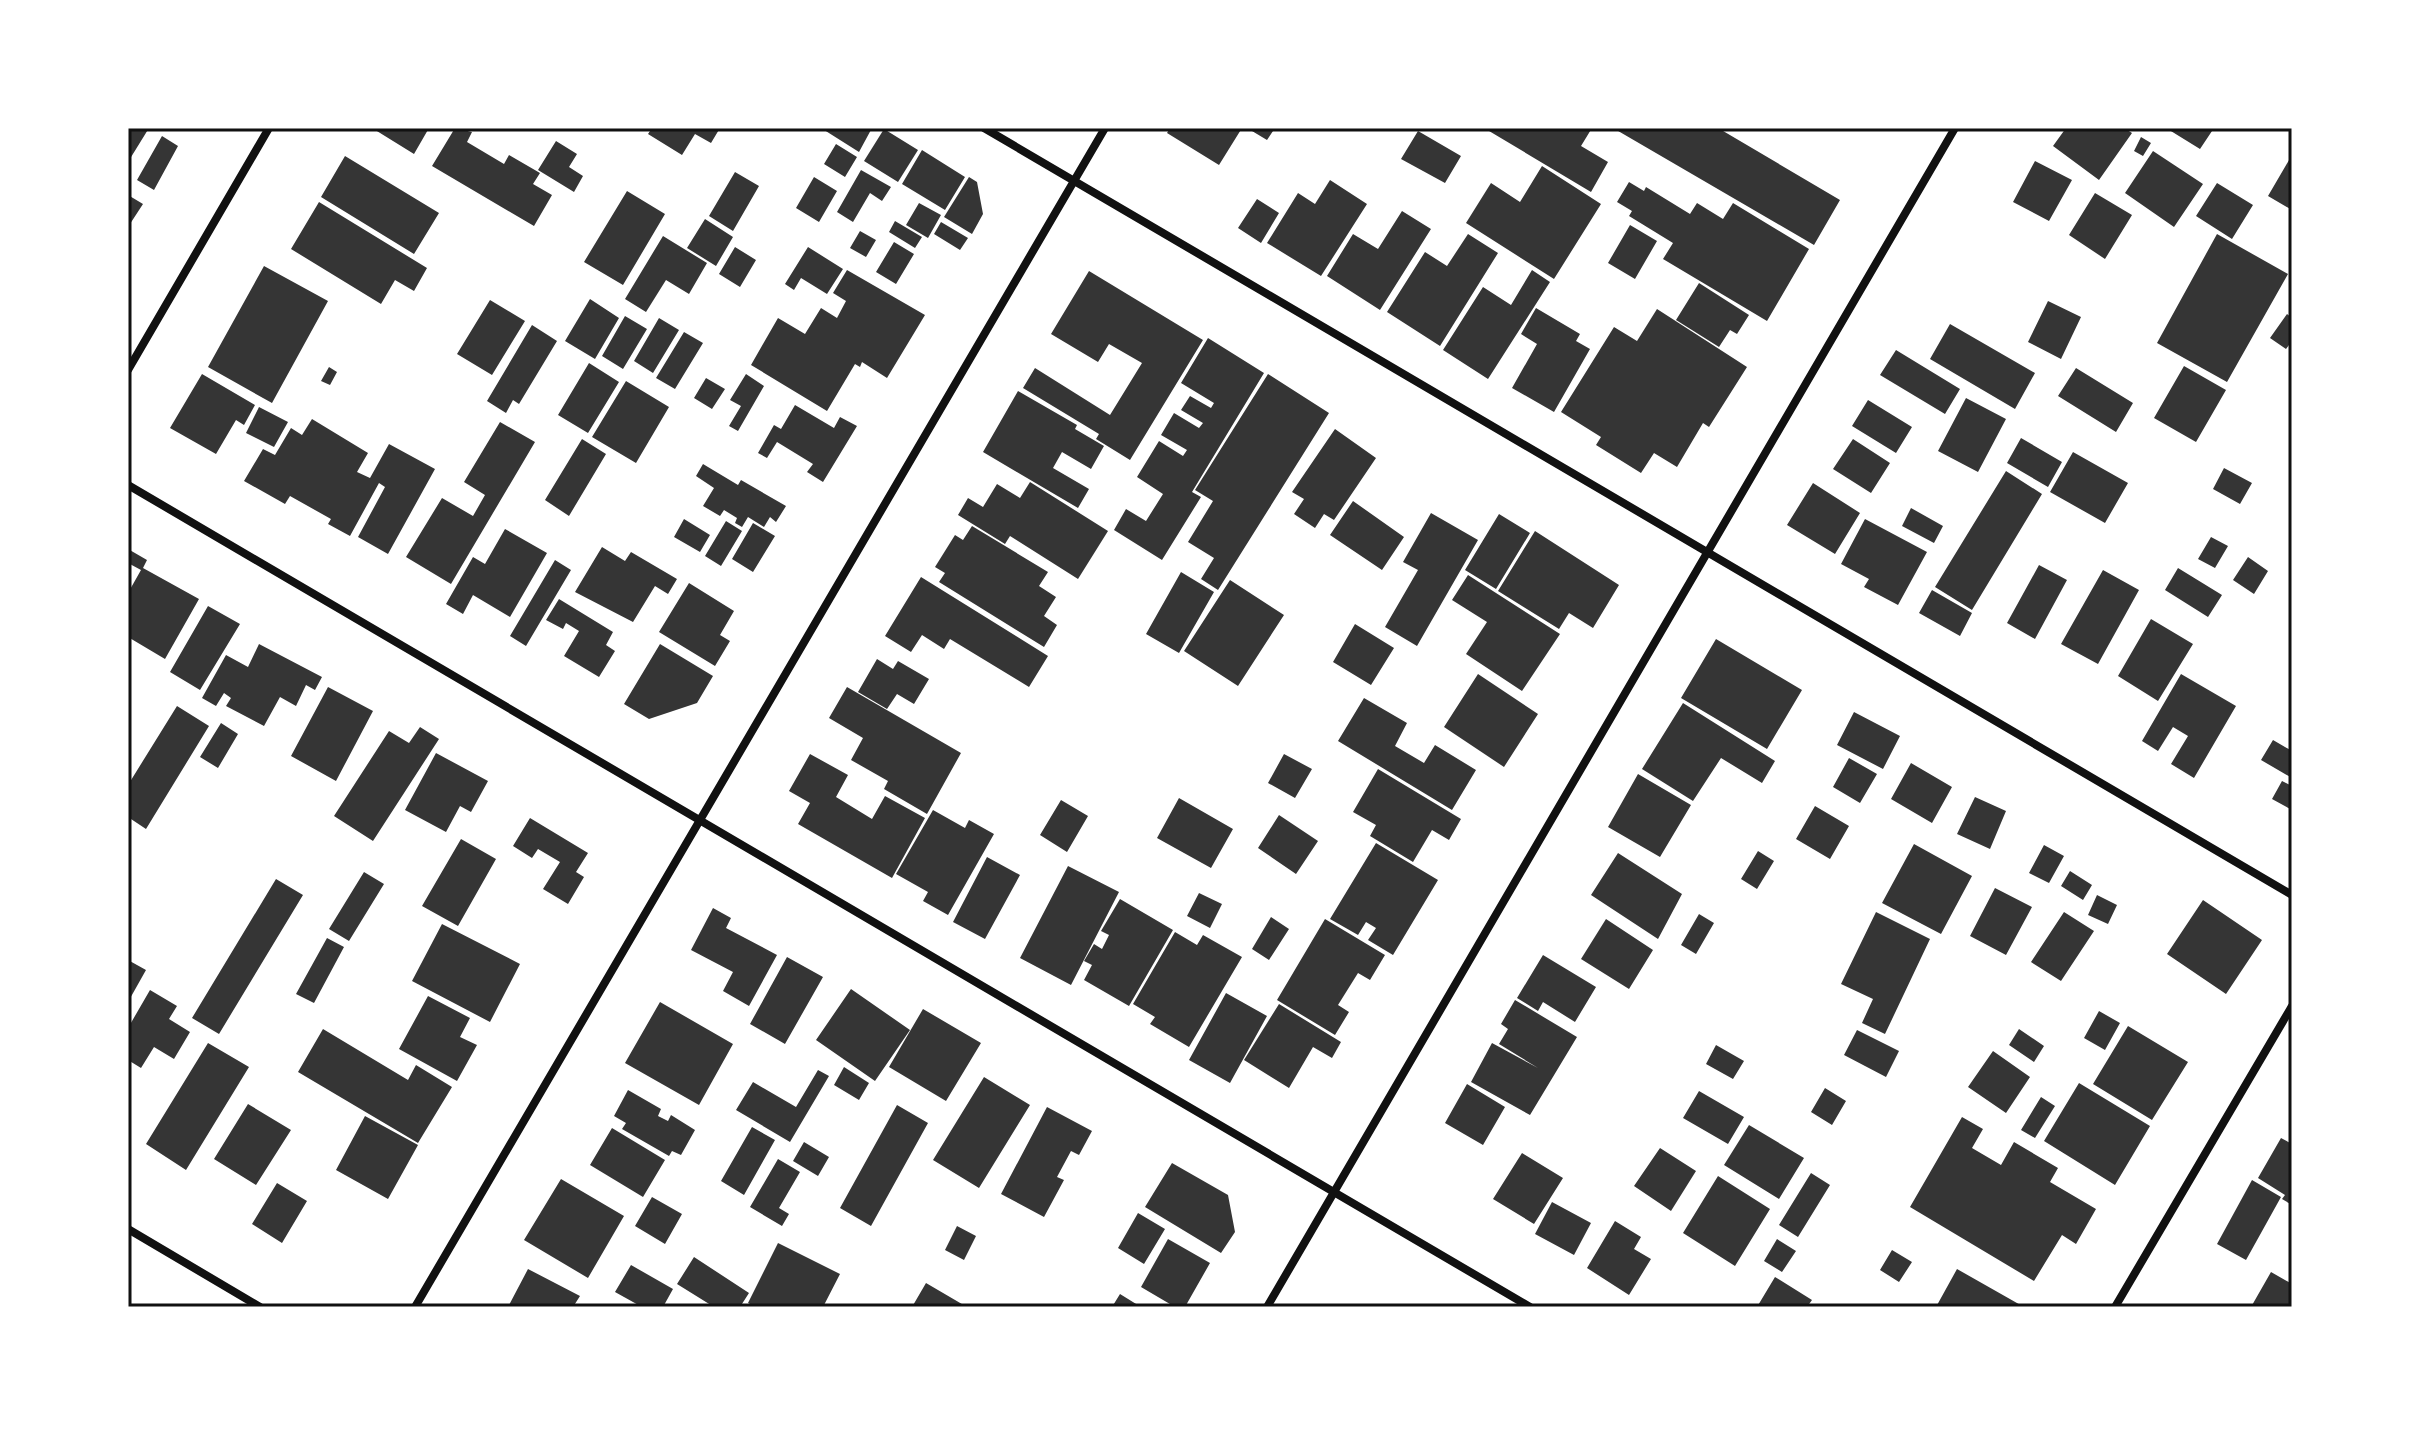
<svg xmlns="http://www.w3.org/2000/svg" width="2420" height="1435" font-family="Mulish,sans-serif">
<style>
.building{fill:#353535}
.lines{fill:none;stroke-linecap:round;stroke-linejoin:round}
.minor{stroke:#111;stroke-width:8}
.neatline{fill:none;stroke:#111;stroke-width:3}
</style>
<rect width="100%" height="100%" fill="#fff"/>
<path class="building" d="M 128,128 L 149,128 L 128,162 Z
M 372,128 L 429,128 L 414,154 Z
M 455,128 L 472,132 L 467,142 L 504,164 L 509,155 L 540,173 L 533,184 L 552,195 L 534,226 L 432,166 Z
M 652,128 L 720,128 L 711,143 L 695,134 L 682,155 L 648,134 Z
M 821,128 L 872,128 L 859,152 Z
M 1170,128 L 1242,128 L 1219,165 L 1167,133 Z
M 1247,128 L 1275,128 L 1267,140 Z
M 1484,128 L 1592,128 L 1581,146 L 1608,162 L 1591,192 Z
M 1613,128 L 1718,128 L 1840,200 L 1814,245 Z
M 2066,128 L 2124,128 L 2132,133 L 2099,180 L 2053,146 Z
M 2166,128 L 2214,128 L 2200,149 Z
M 884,129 L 918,150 L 898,182 L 864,161 Z
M 1418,131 L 1461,156 L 1445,183 L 1401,159 Z
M 162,136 L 178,146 L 154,190 L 137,180 Z
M 2141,137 L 2151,143 L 2143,156 L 2134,151 Z
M 556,141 L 577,154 L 569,167 L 583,176 L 574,192 L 538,170 Z
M 836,144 L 857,157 L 845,177 L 824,164 Z
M 922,150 L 965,177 L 945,210 L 902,184 Z
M 2153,151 L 2203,184 L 2174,227 L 2125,193 Z
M 2292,155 L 2292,210 L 2268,196 Z
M 345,156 L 439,213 L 414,254 L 321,197 Z
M 2035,161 L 2072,180 L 2049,221 L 2013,202 Z
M 1542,166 L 1601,204 L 1554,279 L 1466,223 L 1491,183 L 1520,202 Z
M 861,170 L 891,187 L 882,201 L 870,193 L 853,222 L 837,212 Z
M 735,172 L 759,186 L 733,231 L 709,216 Z
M 814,177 L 837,191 L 819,222 L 796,208 Z
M 969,177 L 977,182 L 983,214 L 972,234 L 944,217 Z
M 1330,180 L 1367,204 L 1321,276 L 1267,243 L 1298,193 L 1315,204 Z
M 1629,182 L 1644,191 L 1646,187 L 1690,214 L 1697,203 L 1723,219 L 1733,203 L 1809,249 L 1767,321 L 1663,259 L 1673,243 L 1629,216 L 1632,211 L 1617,202 Z
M 2217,183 L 2253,205 L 2232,239 L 2196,216 Z
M 627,191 L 665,214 L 623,285 L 584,262 Z
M 2095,193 L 2132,215 L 2105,259 L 2069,235 Z
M 128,195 L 143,204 L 128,227 Z
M 1257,199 L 1279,213 L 1261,243 L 1238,228 Z
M 319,202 L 427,268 L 414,291 L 395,280 L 381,304 L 291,249 Z
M 919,203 L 941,215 L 928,238 L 906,225 Z
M 1402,211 L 1431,229 L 1380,310 L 1327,276 L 1353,234 L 1378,249 Z
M 705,219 L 733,237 L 716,266 L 687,248 Z
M 895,221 L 922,237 L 915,248 L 889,232 Z
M 941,222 L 968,238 L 960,250 L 934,234 Z
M 1630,225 L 1657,241 L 1635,279 L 1608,263 Z
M 860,231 L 876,240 L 866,257 L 850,248 Z
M 1468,234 L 1498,253 L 1440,346 L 1387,312 L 1425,252 L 1447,266 Z
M 2217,234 L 2288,274 L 2227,382 L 2157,343 Z
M 663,236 L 707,263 L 689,294 L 666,280 L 646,312 L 625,299 Z
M 894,242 L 914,254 L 896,284 L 876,272 Z
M 735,247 L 756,260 L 740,287 L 719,274 Z
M 808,247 L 843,269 L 827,294 L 801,278 L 794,290 L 785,284 Z
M 264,266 L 328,301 L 272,403 L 208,367 Z
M 847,270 L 925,315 L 887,378 L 862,362 L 860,367 L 855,364 L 827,411 L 751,365 L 778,318 L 805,334 L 821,308 L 837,318 L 846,301 L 833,293 Z
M 1532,270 L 1550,282 L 1488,379 L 1443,350 L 1483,287 L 1511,305 Z
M 1089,271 L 1203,340 L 1130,460 L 1096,439 L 1099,434 L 1023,388 L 1035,368 L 1110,415 L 1142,363 L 1109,344 L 1098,362 L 1051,334 Z
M 1699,283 L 1749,315 L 1737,334 L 1730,330 L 1719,347 L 1676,320 Z
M 590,299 L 619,318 L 595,359 L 565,341 Z
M 490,300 L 525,321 L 492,375 L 457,354 Z
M 2048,301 L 2081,317 L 2061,359 L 2028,342 Z
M 1536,308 L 1580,334 L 1576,341 L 1590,349 L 1554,412 L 1512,388 L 1537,344 L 1521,334 Z
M 1657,309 L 1747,367 L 1709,427 L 1703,423 L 1677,467 L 1654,453 L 1641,473 L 1596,445 L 1601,437 L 1561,412 L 1614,327 L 1637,341 Z
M 2287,314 L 2292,318 L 2292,341 L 2286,349 L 2270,338 Z
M 625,316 L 647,329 L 623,369 L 602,356 Z
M 659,318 L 679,330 L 653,373 L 634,361 Z
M 1950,324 L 2035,373 L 2015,409 L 1930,359 Z
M 532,325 L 557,341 L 519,404 L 513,400 L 506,413 L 487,401 Z
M 684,332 L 703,343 L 675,389 L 656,378 Z
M 1208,338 L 1264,373 L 1192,492 L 1201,497 L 1162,560 L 1114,530 L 1126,509 L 1146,521 L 1163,494 L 1137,477 L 1159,441 L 1183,456 L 1187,450 L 1161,435 L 1174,413 L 1199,428 L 1203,423 L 1181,410 L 1190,396 L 1211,408 L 1214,403 L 1181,383 Z
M 1896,350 L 1960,389 L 1945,414 L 1880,375 Z
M 589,363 L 619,382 L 588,433 L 558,415 Z
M 2184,366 L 2226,390 L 2196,442 L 2154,418 Z
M 329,367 L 337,372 L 330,385 L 321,381 Z
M 2076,368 L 2133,403 L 2116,432 L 2058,396 Z
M 202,374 L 255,405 L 244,425 L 236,420 L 216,454 L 170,428 Z
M 746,374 L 764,386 L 738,431 L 729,426 L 741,406 L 730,400 Z
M 1268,374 L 1329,413 L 1218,590 L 1201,579 L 1214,558 L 1188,542 L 1213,501 L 1195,490 Z
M 706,378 L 725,389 L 712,409 L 694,398 Z
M 626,381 L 669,407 L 636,463 L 592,437 Z
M 1018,391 L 1077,425 L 1075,429 L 1104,446 L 1091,469 L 1062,452 L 1053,468 L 1089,489 L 1078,508 L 983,452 Z
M 1966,398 L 2006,419 L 1978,472 L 1938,451 Z
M 1868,400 L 1912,427 L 1896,453 L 1852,426 Z
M 795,405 L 834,428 L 840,417 L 857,426 L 823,482 L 807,472 L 813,464 L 777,442 L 767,458 L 758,453 L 774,425 L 781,429 Z
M 259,407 L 288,422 L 274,447 L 246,433 Z
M 312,419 L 368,453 L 357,472 L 370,478 L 389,444 L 435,469 L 388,554 L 358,537 L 385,487 L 379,483 L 350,536 L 328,524 L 331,519 L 290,496 L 285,504 L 244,481 L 263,449 L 275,455 L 291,428 L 302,435 Z
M 500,422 L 535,442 L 451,584 L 406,557 L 442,498 L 473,516 L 485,495 L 464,482 Z
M 1335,429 L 1376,458 L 1334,520 L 1324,514 L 1315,528 L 1294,514 L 1304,499 L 1292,492 Z
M 2021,438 L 2062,462 L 2048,487 L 2007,463 Z
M 582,439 L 606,454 L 569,516 L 545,500 Z
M 1853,439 L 1890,463 L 1871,493 L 1833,469 Z
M 2073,452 L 2128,483 L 2105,523 L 2050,492 Z
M 703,464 L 738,485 L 741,480 L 786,506 L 776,522 L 770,517 L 764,527 L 748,517 L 742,527 L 735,523 L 737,518 L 724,510 L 720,516 L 703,506 L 714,488 L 696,476 Z
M 2224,468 L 2252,483 L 2240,504 L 2213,489 Z
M 2006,471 L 2042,494 L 1972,610 L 1935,587 Z
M 1030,482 L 1108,531 L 1078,579 L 1010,536 L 1005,544 L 958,515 L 968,498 L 983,507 L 997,484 L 1020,498 Z
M 1813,483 L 1860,513 L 1835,554 L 1787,525 Z
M 1353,501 L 1404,537 L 1382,570 L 1330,535 Z
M 1911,508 L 1943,526 L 1934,543 L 1902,526 Z
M 1431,513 L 1478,540 L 1417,646 L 1385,627 L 1418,570 L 1403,562 Z
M 1499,514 L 1530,533 L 1496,589 L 1465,570 Z
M 684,519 L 710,535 L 700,552 L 674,537 Z
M 1865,519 L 1927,552 L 1898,605 L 1864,587 L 1869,579 L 1841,564 Z
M 726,521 L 742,531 L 721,566 L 705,556 Z
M 753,523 L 775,536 L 753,572 L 732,559 Z
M 972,526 L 1048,572 L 1039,586 L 1056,597 L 1044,616 L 1057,625 L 1044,647 L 939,582 L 945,573 L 935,567 L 955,535 L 963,540 Z
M 505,529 L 547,553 L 510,617 L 473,595 L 463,614 L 446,604 L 473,557 L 485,564 Z
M 1535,531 L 1619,585 L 1593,628 L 1569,613 L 1559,629 L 1498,591 Z
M 2211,537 L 2228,546 L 2215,568 L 2198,559 Z
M 602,547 L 625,561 L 631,552 L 677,579 L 668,594 L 655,586 L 633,622 L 575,592 Z
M 128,549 L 147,560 L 143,568 L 199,599 L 165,659 L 128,637 L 128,593 L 141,570 L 128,563 Z
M 2248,557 L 2268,571 L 2254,594 L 2233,580 Z
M 555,560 L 571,570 L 526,646 L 510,636 Z
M 2039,565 L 2067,580 L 2035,639 L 2007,623 Z
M 2178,568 L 2222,595 L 2208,617 L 2165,590 Z
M 2103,570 L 2139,590 L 2098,664 L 2061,644 Z
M 1181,572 L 1214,592 L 1179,653 L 1146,634 Z
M 1468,575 L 1560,634 L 1522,691 L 1466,654 L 1487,622 L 1452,600 Z
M 921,577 L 1048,656 L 1029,687 L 950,639 L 944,649 L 922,635 L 911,652 L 885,636 Z
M 1230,580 L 1284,615 L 1238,686 L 1184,651 Z
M 689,583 L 734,611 L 720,635 L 730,641 L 715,666 L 659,632 Z
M 1932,590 L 1972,613 L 1960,636 L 1919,613 Z
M 559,599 L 613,632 L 606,645 L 615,651 L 599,677 L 564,656 L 579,631 L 566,623 L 563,629 L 546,620 Z
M 208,606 L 240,624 L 200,690 L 170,672 Z
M 2151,619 L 2193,644 L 2158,701 L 2118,676 Z
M 1355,624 L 1394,648 L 1371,685 L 1333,662 Z
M 1716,639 L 1802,690 L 1767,749 L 1681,698 Z
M 259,644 L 322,677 L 315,690 L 306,685 L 296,706 L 280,697 L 264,726 L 226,706 L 231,698 L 224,693 L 216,706 L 202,698 L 226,655 L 248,667 Z
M 660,644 L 713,676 L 697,703 L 649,719 L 624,704 Z
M 877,659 L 893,669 L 898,661 L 929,679 L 914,704 L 897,694 L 887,709 L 858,692 Z
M 1478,674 L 1538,714 L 1504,767 L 1444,727 Z
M 2181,674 L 2236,706 L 2194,778 L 2171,764 L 2188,736 L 2173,727 L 2158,751 L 2142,741 Z
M 328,687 L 373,711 L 336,781 L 291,756 Z
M 847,687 L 961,753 L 927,814 L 884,789 L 888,781 L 851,760 L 863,738 L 829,718 Z
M 1364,698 L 1407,723 L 1395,746 L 1424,763 L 1435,745 L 1476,770 L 1452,810 L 1338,741 Z
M 1683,703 L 1775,761 L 1762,783 L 1721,758 L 1693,801 L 1642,769 Z
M 177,706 L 209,726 L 146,829 L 128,817 L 128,785 Z
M 1854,712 L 1900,736 L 1883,769 L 1837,745 Z
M 221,723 L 238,734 L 218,768 L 200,757 Z
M 420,727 L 439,739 L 373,841 L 334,816 L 389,731 L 409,743 Z
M 2273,740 L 2292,751 L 2292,778 L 2261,760 Z
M 436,753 L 488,781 L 471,812 L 460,806 L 446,832 L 405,810 Z
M 810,754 L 848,775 L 836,797 L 872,819 L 885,796 L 925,818 L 892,878 L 798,824 L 810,803 L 789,791 Z
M 1284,754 L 1312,769 L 1295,798 L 1268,783 Z
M 1849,758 L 1877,774 L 1860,803 L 1833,787 Z
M 1911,763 L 1952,787 L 1932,823 L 1891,799 Z
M 1378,769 L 1461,819 L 1449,840 L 1432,830 L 1413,862 L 1370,836 L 1376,825 L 1353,812 Z
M 1638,774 L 1691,805 L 1660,857 L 1608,827 Z
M 2282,781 L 2292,786 L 2292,810 L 2272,799 Z
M 1975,797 L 2006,811 L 1990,849 L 1957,834 Z
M 1179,798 L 1233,829 L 1211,868 L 1157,838 Z
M 1061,800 L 1088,816 L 1067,852 L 1040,835 Z
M 1815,806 L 1849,826 L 1830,859 L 1796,839 Z
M 933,810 L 965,828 L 969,820 L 994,834 L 948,915 L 923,901 L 928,892 L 896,874 Z
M 1279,815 L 1318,841 L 1296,874 L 1258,848 Z
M 530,818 L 588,853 L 576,872 L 584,877 L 568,904 L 543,889 L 560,862 L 538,849 L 532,858 L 513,846 Z
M 461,839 L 496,859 L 458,926 L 422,906 Z
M 1376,843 L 1438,880 L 1393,955 L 1368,940 L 1376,928 L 1366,922 L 1358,935 L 1330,919 Z
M 1914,844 L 1972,876 L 1941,934 L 1882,903 Z
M 2044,845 L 2064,856 L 2049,883 L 2029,873 Z
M 1758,851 L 1774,861 L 1757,889 L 1741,879 Z
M 1618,853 L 1682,894 L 1658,939 L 1591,895 Z
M 987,857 L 1020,875 L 985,939 L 953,922 Z
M 1068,866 L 1119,892 L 1071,985 L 1020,958 Z
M 2070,871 L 2092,885 L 2083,900 L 2061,886 Z
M 364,872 L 384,884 L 349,941 L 329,929 Z
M 276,879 L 303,895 L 219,1034 L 192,1018 Z
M 1995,888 L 2032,907 L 2006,955 L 1970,936 Z
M 1199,893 L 1222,904 L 1210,928 L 1187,916 Z
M 2097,895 L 2117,905 L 2108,924 L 2088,915 Z
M 1120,899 L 1173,930 L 1129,1006 L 1084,980 L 1092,965 L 1084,961 L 1094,944 L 1102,949 L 1109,935 L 1101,931 Z
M 2203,900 L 2262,940 L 2226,994 L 2167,954 Z
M 713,908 L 731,918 L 726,928 L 777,955 L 749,1006 L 723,991 L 733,972 L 691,950 Z
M 1876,912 L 1930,939 L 1885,1034 L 1862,1023 L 1873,999 L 1841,984 Z
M 2064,912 L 2094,931 L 2061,981 L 2031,962 Z
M 1699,914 L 1714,923 L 1696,954 L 1681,945 Z
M 1271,917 L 1289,929 L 1269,960 L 1252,949 Z
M 1325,919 L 1385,955 L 1370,980 L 1358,973 L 1338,1005 L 1349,1012 L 1335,1035 L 1277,1000 Z
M 1606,919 L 1653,950 L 1629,989 L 1581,959 Z
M 442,924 L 520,964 L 490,1022 L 412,981 Z
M 1175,932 L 1197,945 L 1203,935 L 1242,957 L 1189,1047 L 1150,1024 L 1155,1017 L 1133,1004 Z
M 327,938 L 344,947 L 314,1003 L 296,994 Z
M 1543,955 L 1596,987 L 1575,1022 L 1543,1002 L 1538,1011 L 1517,998 Z
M 787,957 L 823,977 L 785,1044 L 750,1024 Z
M 128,960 L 146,970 L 128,1002 Z
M 851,989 L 910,1030 L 875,1081 L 816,1040 Z
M 150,990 L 177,1006 L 169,1019 L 190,1032 L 174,1059 L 154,1047 L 141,1068 L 128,1060 L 128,1028 Z
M 1226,993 L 1267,1016 L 1230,1083 L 1189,1060 Z
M 428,996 L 470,1018 L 460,1037 L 477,1045 L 457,1081 L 399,1049 Z
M 1515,1000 L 1577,1037 L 1530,1115 L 1471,1082 L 1492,1043 L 1538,1068 L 1499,1044 L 1508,1029 L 1501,1024 Z
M 660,1002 L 733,1044 L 699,1105 L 625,1063 Z
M 1279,1004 L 1341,1042 L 1332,1058 L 1313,1047 L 1289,1088 L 1244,1060 Z
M 923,1009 L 981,1043 L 946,1101 L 889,1067 Z
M 2099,1011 L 2120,1023 L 2105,1050 L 2084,1038 Z
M 2128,1026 L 2188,1062 L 2152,1120 L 2093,1084 Z
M 323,1029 L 408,1080 L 416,1065 L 452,1087 L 418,1143 L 298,1072 Z
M 2019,1029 L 2044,1046 L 2034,1062 L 2009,1045 Z
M 1857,1030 L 1899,1051 L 1886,1077 L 1844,1055 Z
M 208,1043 L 249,1067 L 186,1170 L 146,1144 Z
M 1716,1045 L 1744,1061 L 1733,1079 L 1706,1064 Z
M 1993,1051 L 2030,1077 L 2006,1113 L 1968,1087 Z
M 844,1067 L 869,1083 L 859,1100 L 834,1085 Z
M 818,1070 L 829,1076 L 790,1142 L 736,1110 L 753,1082 L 796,1107 Z
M 984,1077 L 1030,1105 L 979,1188 L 933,1160 Z
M 2079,1083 L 2150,1126 L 2115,1185 L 2044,1141 Z
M 1467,1084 L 1505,1107 L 1483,1145 L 1445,1123 Z
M 1825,1088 L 1846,1101 L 1832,1125 L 1811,1112 Z
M 628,1090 L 661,1109 L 658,1116 L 668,1121 L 671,1115 L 695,1130 L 681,1155 L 672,1151 L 669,1156 L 622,1129 L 626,1123 L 614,1116 Z
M 1699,1091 L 1744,1117 L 1728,1144 L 1683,1118 Z
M 2041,1097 L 2055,1106 L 2035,1138 L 2021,1130 Z
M 248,1104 L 291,1130 L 256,1185 L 214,1159 Z
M 897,1105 L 928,1123 L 871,1226 L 840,1208 Z
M 1047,1107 L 1092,1131 L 1079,1155 L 1071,1151 L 1057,1177 L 1064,1180 L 1044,1217 L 1001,1194 Z
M 365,1116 L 418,1145 L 388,1199 L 336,1170 Z
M 1962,1117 L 1983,1129 L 1972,1148 L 2001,1165 L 2014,1142 L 2058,1168 L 2050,1182 L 2096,1209 L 2076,1244 L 2062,1235 L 2034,1281 L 1910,1207 Z
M 1749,1125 L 1804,1158 L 1779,1199 L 1724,1165 Z
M 752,1127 L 775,1140 L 744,1195 L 721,1181 Z
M 612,1128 L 665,1160 L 643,1197 L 590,1165 Z
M 2281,1138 L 2292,1144 L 2292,1205 L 2282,1199 L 2285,1195 L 2258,1178 Z
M 804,1142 L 829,1157 L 818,1176 L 793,1161 Z
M 1660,1148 L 1696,1171 L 1671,1211 L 1634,1186 Z
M 1522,1153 L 1563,1178 L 1534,1224 L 1493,1199 Z
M 778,1159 L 800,1172 L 779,1208 L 789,1214 L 782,1226 L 750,1207 Z
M 1172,1163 L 1228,1195 L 1235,1232 L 1221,1253 L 1145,1207 Z
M 1811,1173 L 1830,1185 L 1798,1237 L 1779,1225 Z
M 1718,1176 L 1770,1209 L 1735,1266 L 1683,1233 Z
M 561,1179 L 624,1216 L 588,1278 L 524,1240 Z
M 2252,1180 L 2281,1197 L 2246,1260 L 2217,1244 Z
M 277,1183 L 307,1201 L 282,1243 L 252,1224 Z
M 652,1197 L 682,1214 L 665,1244 L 635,1226 Z
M 1552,1202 L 1591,1223 L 1574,1255 L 1535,1234 Z
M 1138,1213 L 1165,1229 L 1144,1264 L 1118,1248 Z
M 1615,1221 L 1641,1237 L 1634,1249 L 1651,1259 L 1629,1295 L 1587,1268 Z
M 957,1226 L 976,1236 L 964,1260 L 945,1250 Z
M 1168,1239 L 1210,1263 L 1185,1307 L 1175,1307 L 1141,1287 Z
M 1777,1239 L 1796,1251 L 1782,1272 L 1764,1261 Z
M 778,1243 L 840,1274 L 823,1307 L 756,1307 L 748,1303 Z
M 1892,1250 L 1912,1262 L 1899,1282 L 1880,1270 Z
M 694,1257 L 749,1293 L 740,1307 L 714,1307 L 677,1284 Z
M 631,1265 L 673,1289 L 663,1307 L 642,1307 L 615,1292 Z
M 528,1269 L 580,1296 L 573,1307 L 508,1307 Z
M 1957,1269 L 2024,1307 L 1936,1307 Z
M 2271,1272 L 2292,1284 L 2292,1307 L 2251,1307 Z
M 1775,1277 L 1812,1300 L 1807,1307 L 1757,1307 Z
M 926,1283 L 967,1307 L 912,1307 Z
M 1120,1294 L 1141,1307 L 1112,1307 Z"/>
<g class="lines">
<path class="minor" d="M 984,128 L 2292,895
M 128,370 L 269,128
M 128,485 L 1530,1307
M 128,1229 L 260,1307
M 415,1307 L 1105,128
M 1267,1307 L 1955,128
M 2115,1307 L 2292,1006"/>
</g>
<rect width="2420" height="1435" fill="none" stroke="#ffffff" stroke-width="260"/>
<rect x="130" y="130" width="2160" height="1175" class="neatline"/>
</svg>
